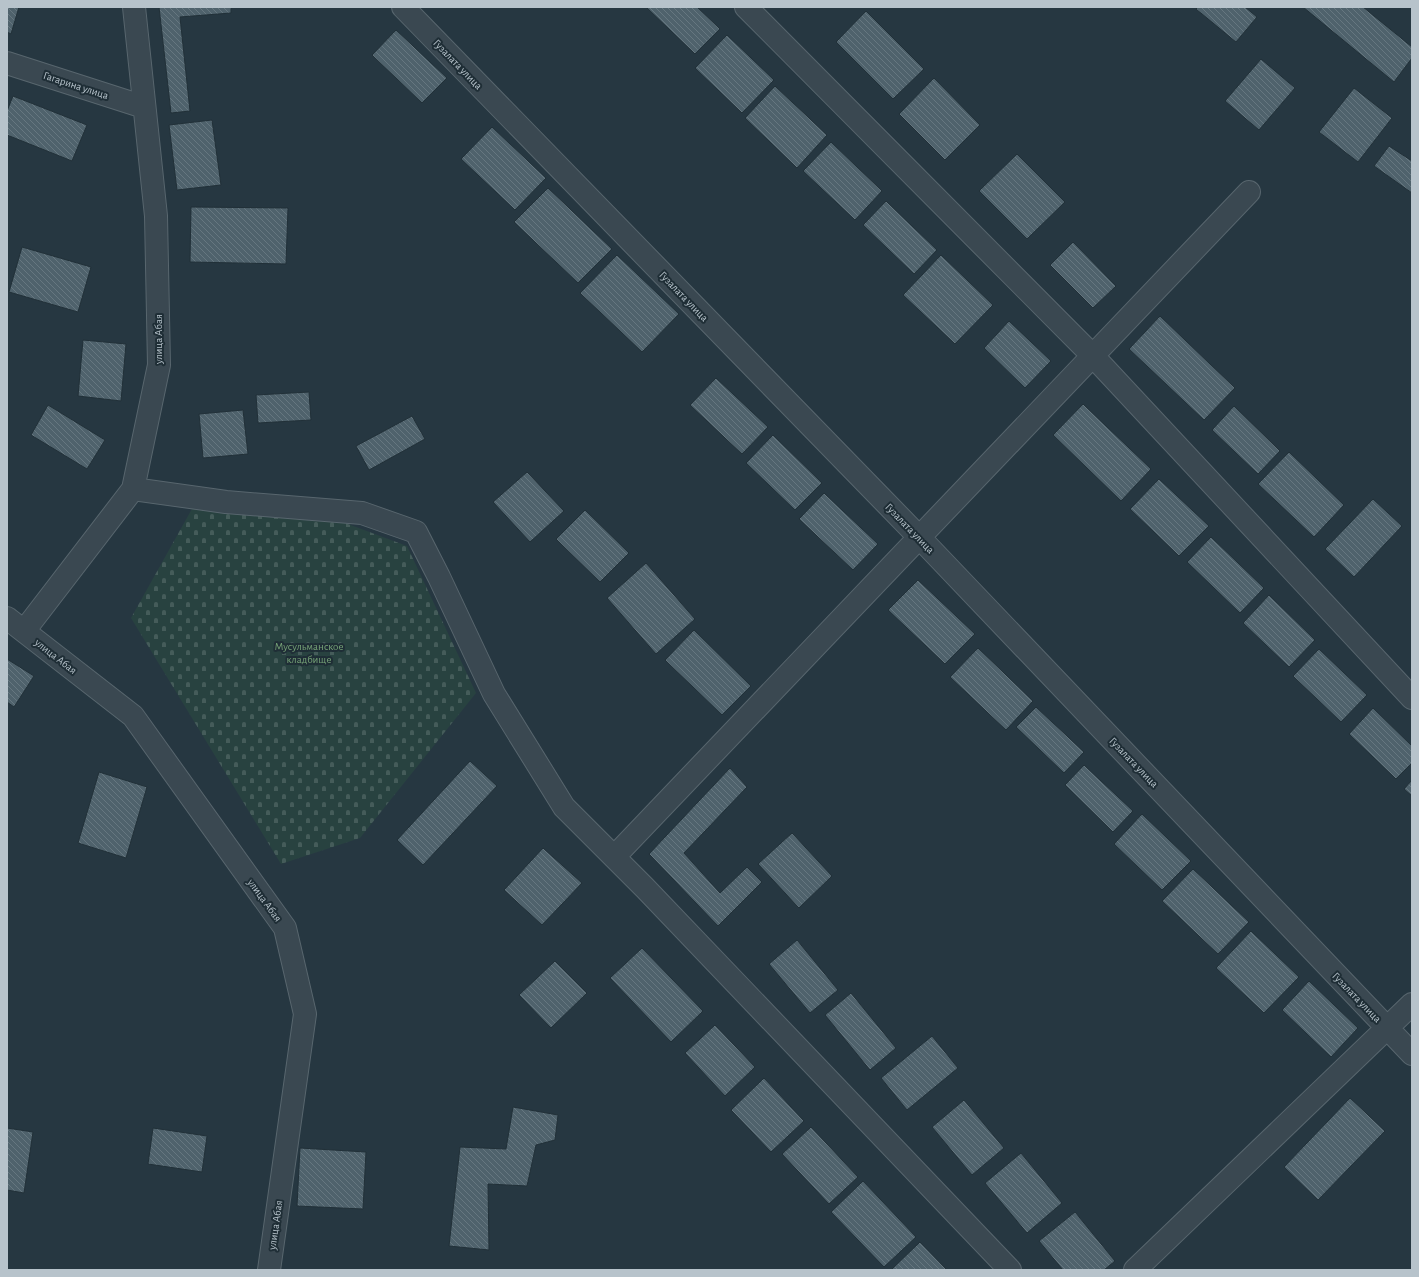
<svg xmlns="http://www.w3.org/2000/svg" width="1419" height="1277" font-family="'Alegreya Sans',sans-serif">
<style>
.cemetery{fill:url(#cemetery-stones)}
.building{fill:url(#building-back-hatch);stroke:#213038}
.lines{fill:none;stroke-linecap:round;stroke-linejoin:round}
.minor-casing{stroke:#58666e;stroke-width:24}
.minor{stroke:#3a4851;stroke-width:22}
.labels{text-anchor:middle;stroke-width:4;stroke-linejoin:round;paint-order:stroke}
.street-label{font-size:11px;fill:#b7c3cb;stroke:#1f2e36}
.park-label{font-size:11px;fill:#75a176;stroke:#1f2e36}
</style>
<defs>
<pattern id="cemetery-stones" width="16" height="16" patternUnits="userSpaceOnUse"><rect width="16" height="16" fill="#284240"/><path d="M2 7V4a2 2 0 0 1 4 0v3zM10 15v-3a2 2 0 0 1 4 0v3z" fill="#455c5a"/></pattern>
<pattern id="building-back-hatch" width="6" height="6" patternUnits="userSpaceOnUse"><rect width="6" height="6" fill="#4f626c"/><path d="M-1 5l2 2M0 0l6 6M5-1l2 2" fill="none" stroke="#667780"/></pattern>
</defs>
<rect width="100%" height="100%" fill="#263741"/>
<path class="cemetery" d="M 278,498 L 407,546 L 476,693 L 360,838 L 281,864 L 131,618 L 193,507 Z"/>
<path class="building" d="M 7,7 L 19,7 L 11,34 L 7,32 Z
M 159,7 L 231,7 L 231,13 L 180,17 L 190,111 L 171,113 Z
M 646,7 L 697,7 L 720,29 L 695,54 Z
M 1198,7 L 1245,7 L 1257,17 L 1236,42 L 1196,9 Z
M 1303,7 L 1363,7 L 1412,47 L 1412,58 L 1394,82 Z
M 866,11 L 924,69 L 893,99 L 836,42 Z
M 396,30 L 447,78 L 422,103 L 372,55 Z
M 727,35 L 774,80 L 742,113 L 695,68 Z
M 1261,59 L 1295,88 L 1259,130 L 1225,101 Z
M 934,78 L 980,125 L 945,160 L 899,114 Z
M 775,86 L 827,135 L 797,168 L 745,118 Z
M 1354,88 L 1392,118 L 1358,162 L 1319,132 Z
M 13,96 L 87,125 L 72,161 L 7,135 L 7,111 Z
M 212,120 L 221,185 L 177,190 L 169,125 Z
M 492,127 L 546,178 L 515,210 L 461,159 Z
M 831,142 L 882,191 L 855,220 L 803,171 Z
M 1389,146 L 1412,161 L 1412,193 L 1374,166 Z
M 1017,154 L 1065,202 L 1027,239 L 979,191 Z
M 548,188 L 612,249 L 578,283 L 514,222 Z
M 886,201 L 937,250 L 914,274 L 863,225 Z
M 191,207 L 288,208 L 286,264 L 190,262 Z
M 1073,242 L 1116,286 L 1093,308 L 1050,265 Z
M 22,247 L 91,267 L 78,312 L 9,292 Z
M 617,255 L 679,314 L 642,352 L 580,293 Z
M 941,255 L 993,305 L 955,344 L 903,295 Z
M 1160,316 L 1235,388 L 1204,420 L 1129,349 Z
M 1009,321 L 1051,361 L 1025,388 L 984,348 Z
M 83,340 L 126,344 L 121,401 L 78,396 Z
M 716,378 L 768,427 L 742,454 L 690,405 Z
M 309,392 L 311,420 L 258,423 L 256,395 Z
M 1083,404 L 1151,469 L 1121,501 L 1053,435 Z
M 48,405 L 105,440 L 87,469 L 31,435 Z
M 1234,406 L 1280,451 L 1258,474 L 1212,430 Z
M 243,410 L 248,454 L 203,458 L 199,414 Z
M 412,416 L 425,439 L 369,470 L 356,446 Z
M 773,435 L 822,483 L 795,510 L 746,463 Z
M 1289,452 L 1344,505 L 1314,537 L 1258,484 Z
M 527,472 L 564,511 L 530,542 L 493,502 Z
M 1159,479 L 1209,526 L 1179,556 L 1130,509 Z
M 824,493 L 878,544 L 853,570 L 799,519 Z
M 1373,499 L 1402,526 L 1354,577 L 1325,549 Z
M 585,510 L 629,553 L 600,582 L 556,539 Z
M 1211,537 L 1264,588 L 1240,613 L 1187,562 Z
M 646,563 L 695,619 L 656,654 L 607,598 Z
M 918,580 L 975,634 L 945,664 L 888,610 Z
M 1269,595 L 1315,640 L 1289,667 L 1243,623 Z
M 694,630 L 751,686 L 722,715 L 665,660 Z
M 978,648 L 1033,701 L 1006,730 L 950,677 Z
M 1319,649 L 1367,695 L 1341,722 L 1293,676 Z
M 7,659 L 34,676 L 14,707 L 7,702 Z
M 1036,707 L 1084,752 L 1064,773 L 1016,727 Z
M 1373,708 L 1412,746 L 1412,763 L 1396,779 L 1349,734 Z
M 470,761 L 497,786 L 423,865 L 397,840 Z
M 1084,765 L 1133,811 L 1113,832 L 1065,785 Z
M 730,768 L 747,787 L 684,853 L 720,893 L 747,867 L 762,882 L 718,926 L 649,854 Z
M 99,772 L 147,787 L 126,858 L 78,843 Z
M 1412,780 L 1412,796 L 1404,789 Z
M 1142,814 L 1191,861 L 1162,890 L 1114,844 Z
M 792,833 L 832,876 L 799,908 L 758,864 Z
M 543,848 L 582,883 L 542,925 L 504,890 Z
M 1193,869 L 1249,922 L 1218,954 L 1162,901 Z
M 1251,931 L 1299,977 L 1264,1013 L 1216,968 Z
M 797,940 L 838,990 L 810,1013 L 769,964 Z
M 642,948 L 703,1011 L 671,1042 L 610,978 Z
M 555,961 L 587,993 L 551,1028 L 519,995 Z
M 1309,981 L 1358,1028 L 1331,1057 L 1282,1010 Z
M 851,993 L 896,1048 L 870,1070 L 825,1015 Z
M 715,1025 L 755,1067 L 725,1096 L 685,1053 Z
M 932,1036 L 958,1068 L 907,1110 L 881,1078 Z
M 764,1078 L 804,1121 L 771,1152 L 731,1110 Z
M 1350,1098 L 1385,1131 L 1318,1200 L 1284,1167 Z
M 964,1100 L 1004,1148 L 972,1175 L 932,1127 Z
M 513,1107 L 558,1115 L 555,1140 L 536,1145 L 527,1186 L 488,1184 L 489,1250 L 449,1246 L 460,1147 L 506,1149 Z
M 811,1127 L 858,1177 L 829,1204 L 782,1154 Z
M 7,1128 L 33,1132 L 24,1193 L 7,1190 Z
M 153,1128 L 207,1136 L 202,1172 L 148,1164 Z
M 300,1148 L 366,1152 L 363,1209 L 297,1206 Z
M 1021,1153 L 1062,1203 L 1027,1233 L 985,1183 Z
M 863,1181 L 916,1237 L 884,1267 L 831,1212 Z
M 1075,1212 L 1115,1261 L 1104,1270 L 1063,1270 L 1039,1241 Z
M 920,1242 L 947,1270 L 893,1270 L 892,1269 Z"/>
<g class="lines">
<defs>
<path id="minor" d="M 403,7 L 920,538 L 1412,1054
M 746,7 L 1093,356 L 1412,698
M 7,63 L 144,107
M 133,489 L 226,502 L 362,513 L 416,532 L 439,577 L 494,694 L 564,807 L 645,888 L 1010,1270
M 7,618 L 133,716 L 285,928 L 305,1014 L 269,1270
M 24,631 L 133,489 L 159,365 L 156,216 L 134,7
M 614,857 L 1249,192
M 1135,1270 L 1412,1004"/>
</defs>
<use href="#minor" class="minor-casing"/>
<use href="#minor" class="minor"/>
</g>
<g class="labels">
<g class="street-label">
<text transform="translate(458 64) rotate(46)" y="4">Гузалата улица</text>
<text transform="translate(76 85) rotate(18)" y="4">Гагарина улица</text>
<text transform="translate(684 296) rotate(46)" y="4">Гузалата улица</text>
<text transform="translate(158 339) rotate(-90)" y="4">улица Абая</text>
<text transform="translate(910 528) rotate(46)" y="4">Гузалата улица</text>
<text transform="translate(56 656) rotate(38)" y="4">улица Абая</text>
<text transform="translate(1134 762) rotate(46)" y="4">Гузалата улица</text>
<text transform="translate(265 900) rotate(54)" y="4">улица Абая</text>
<text transform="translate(1357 997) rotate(46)" y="4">Гузалата улица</text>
<text transform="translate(275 1225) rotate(-82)" y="4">улица Абая</text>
</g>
<g class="park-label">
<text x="309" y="650">Мусульманское<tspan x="309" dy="13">кладбище</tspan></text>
</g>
</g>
<rect width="1419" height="1277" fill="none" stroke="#b7c3cb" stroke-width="16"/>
</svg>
